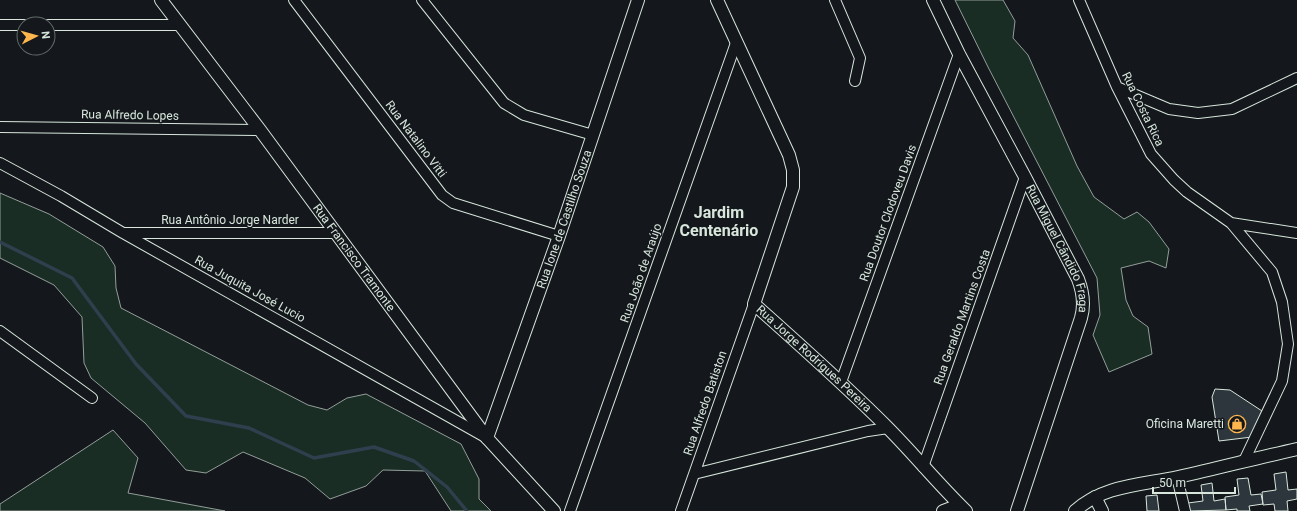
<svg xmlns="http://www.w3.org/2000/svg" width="1297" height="511" font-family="Roboto,sans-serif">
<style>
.green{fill:#1a2d24;stroke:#939e99}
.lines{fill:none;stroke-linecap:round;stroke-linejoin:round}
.stream{stroke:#2f3f4d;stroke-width:3.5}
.building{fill:#2c363c;stroke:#d8e6dc}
.minor-casing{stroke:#d8e6dc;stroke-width:12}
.tertiary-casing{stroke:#d8e6dc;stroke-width:14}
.minor{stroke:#14181c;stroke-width:10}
.tertiary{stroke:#14181c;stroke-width:12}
.labels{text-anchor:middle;stroke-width:3;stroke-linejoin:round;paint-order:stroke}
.street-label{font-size:12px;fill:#d8e6dc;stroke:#14181c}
.poi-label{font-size:12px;fill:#d8e6dc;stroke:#14181c;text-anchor:end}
.district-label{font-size:16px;font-weight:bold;fill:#d8e6dc;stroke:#14181c}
</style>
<rect width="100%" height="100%" fill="#14181c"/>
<path class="green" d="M 955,0 L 1003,0 L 1015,21 L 1013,38 L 1028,55 L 1077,166 L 1094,197 L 1124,219 L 1137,212 L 1149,222 L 1169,249 L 1166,268 L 1149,261 L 1121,268 L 1126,300 L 1133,316 L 1148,327 L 1152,354 L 1109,372 L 1093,335 L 1100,315 L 1097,278 L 988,67 Z
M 0,193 L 49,214 L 103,247 L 115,266 L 116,288 L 121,308 L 308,405 L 327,410 L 347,398 L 366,394 L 461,444 L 479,479 L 479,499 L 491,511 L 451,511 L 425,471 L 383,470 L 366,486 L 330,499 L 305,478 L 243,452 L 206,473 L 186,470 L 145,423 L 91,378 L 84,363 L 82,317 L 54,285 L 0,258 Z
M 113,430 L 138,458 L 128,493 L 225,511 L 0,511 L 0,504 Z"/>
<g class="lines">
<path class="stream" d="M 0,242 L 72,278 L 136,364 L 186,416 L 249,428 L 314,458 L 374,447 L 414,461 L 447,487 L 467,511"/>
</g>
<path class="building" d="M 1215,389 L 1230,390 L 1262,411 L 1252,437 L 1219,441 L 1212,397 Z
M 1286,472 L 1288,490 L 1297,489 L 1297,499 L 1287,501 L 1288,511 L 1275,511 L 1274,504 L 1263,505 L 1262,492 L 1276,490 L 1274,474 Z
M 1248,478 L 1251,495 L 1261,494 L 1263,504 L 1249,506 L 1250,511 L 1237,511 L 1237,509 L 1226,510 L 1225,497 L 1239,495 L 1237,479 Z
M 1212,483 L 1214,501 L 1225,499 L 1226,510 L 1189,511 L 1188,503 L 1203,501 L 1201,485 Z
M 1157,495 L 1159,511 L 1147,511 L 1146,496 Z"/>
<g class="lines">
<defs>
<path id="minor" d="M 294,0 L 442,195 L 453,203 L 559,236
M 422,0 L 504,103 L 524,115 L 593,135
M 835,0 L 860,58 L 855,81
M 1079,0 L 1117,87 L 1151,154 L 1174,180 L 1187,192 L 1231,223 L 1272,272 L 1282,302 L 1288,344 L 1282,381 L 1244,461
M 0,25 L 24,25
M 48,25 L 179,25
M 1117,87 L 1169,109 L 1198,113 L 1232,109 L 1297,78
M 0,127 L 260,130
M 0,163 L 61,196 L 123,233 L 485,437
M 1231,223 L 1297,233
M 125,233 L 337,233
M 0,331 L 92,398
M 841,382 L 959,54
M 923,467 L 1025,177
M 694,474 L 868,431 L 888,428
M 1177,477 L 1185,511
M 570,511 L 736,43
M 681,511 L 754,304"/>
<g id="tertiary">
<path id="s1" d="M 161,0 L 260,130 L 487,438 L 554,511"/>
<path id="s2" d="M 717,0 L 789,155 L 793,170 L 793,187 L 754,304 C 799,344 844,384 886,426 C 914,454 938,484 966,511"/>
<path id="s3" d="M 933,0 L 959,54 L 1025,177 L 1078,279 C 1083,292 1085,304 1081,318 L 1017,511"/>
<path id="s4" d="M 487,438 L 559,236 L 638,0"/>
<path d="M 1095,497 L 1102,511"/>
<path d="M 943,511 L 959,505"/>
<path d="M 1075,511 C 1103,485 1142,485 1178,477 C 1218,468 1257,458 1297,449"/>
</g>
</defs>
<use href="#minor" class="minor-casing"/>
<use href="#tertiary" class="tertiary-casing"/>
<use href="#minor" class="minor"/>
<use href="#tertiary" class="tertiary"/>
</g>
<defs>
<symbol id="shop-ring" viewBox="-11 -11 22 22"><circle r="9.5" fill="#14181c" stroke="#ffb74d" stroke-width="1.5"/><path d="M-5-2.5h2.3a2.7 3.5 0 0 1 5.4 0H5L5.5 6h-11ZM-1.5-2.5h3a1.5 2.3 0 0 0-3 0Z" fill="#ffb74d"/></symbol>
</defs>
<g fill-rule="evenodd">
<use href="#shop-ring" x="1227" y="414" width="20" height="20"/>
</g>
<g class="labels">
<g class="street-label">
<text transform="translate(1143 109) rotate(64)" y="4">Rua Costa Rica</text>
<text transform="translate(130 115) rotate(1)" y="4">Rua Alfredo Lopes</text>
<text transform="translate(416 139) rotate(53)" y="4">Rua Natalino Vitti</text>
<text transform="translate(888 213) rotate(-70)" y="4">Rua Doutor Clodoveu Davis</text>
<text dy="4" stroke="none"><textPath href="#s4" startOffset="232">Rua Ione de Castilho Souza</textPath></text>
<text x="230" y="224">Rua Antônio Jorge Narder</text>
<text dy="4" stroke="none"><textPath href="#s3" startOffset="279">Rua Miguel Cândido Fraga</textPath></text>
<text dy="4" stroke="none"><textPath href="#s1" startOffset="322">Rua Francisco Tramonte</textPath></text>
<text transform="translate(641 273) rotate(-71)" y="4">Rua João de Araújo</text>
<text transform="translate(250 289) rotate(29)" y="4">Rua Juquita José Lucio</text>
<text transform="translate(962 317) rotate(-70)" y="4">Rua Geraldo Martins Costa</text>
<text dy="4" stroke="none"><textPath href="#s2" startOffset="408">Rua Jorge Rodrigues Pereira</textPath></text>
<text transform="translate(705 403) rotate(-71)" y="4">Rua Alfredo Batiston</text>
</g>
<g class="poi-label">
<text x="1224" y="428">Oficina Maretti</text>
</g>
<g class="district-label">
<text x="719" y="218">Jardim<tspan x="719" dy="18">Centenário</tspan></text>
</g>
</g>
<g transform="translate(36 36) rotate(84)"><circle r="19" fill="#14181c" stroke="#626a69"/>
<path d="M0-3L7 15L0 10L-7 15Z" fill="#ffb74d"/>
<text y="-6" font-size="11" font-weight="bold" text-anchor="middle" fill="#d8e6dc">N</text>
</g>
<path d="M1153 487v6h82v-6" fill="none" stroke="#d8e6dc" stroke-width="2"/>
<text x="1159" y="487" font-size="12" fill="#d8e6dc" stroke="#14181c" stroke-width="3" paint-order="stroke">50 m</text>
</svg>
